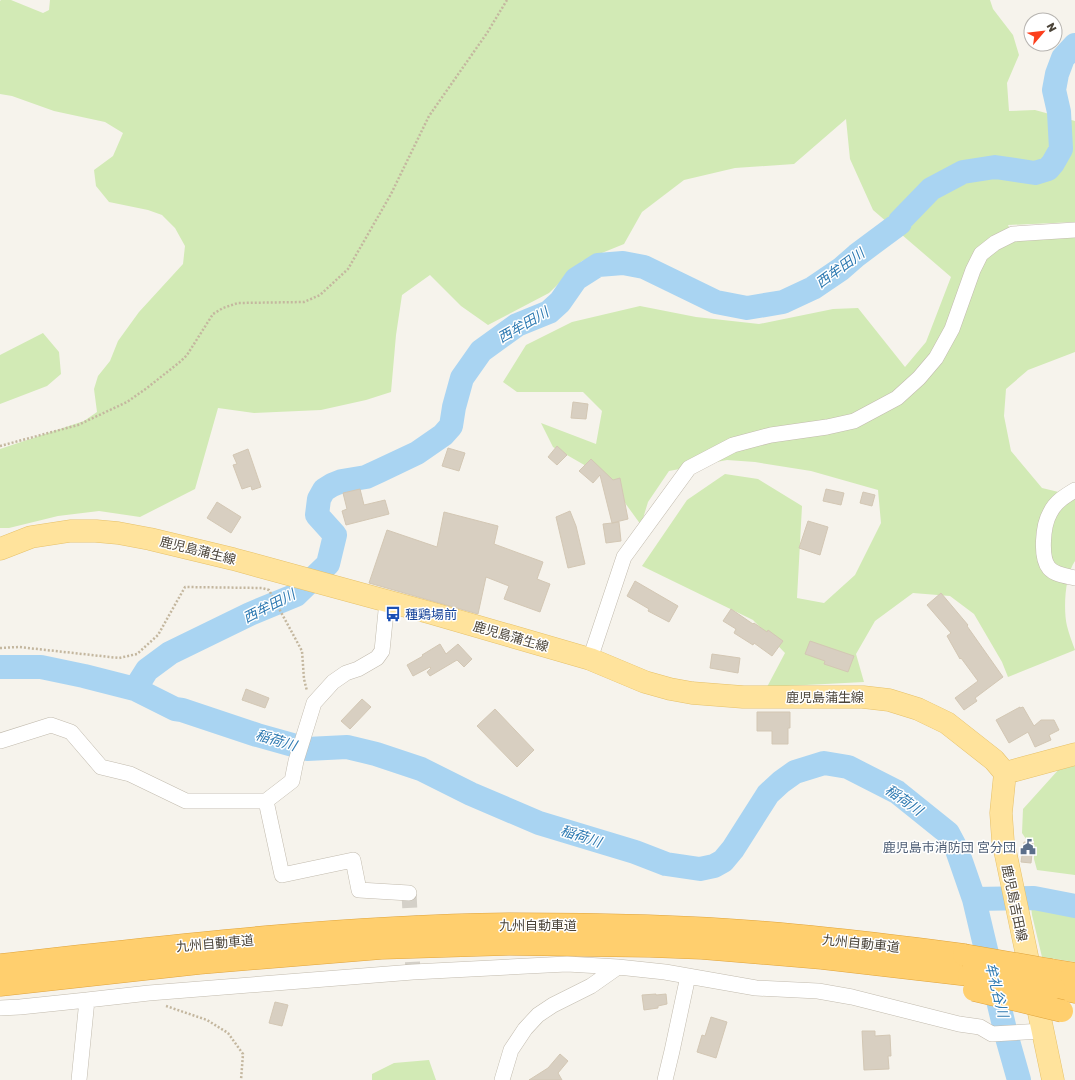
<svg xmlns="http://www.w3.org/2000/svg" width="1075" height="1080" font-family="'Golos Text','Noto Sans JP',sans-serif">
<style>
.green{fill:#d2eab5}
.lines{fill:none;stroke-linecap:round;stroke-linejoin:round}
.river{stroke:#a9d4f2;stroke-width:24}
.building{fill:#d8cfc1;stroke:#d3c7b4}
.minor-tunnel{stroke:#d4d0c8;stroke-width:15;stroke-dasharray:15 8;stroke-linecap:butt}
.minor-casing{stroke:#c2bbae;stroke-width:16}
.primary-casing{stroke:#e6c16a;stroke-width:23}
.motorway-casing{stroke:#e0a43c;stroke-width:23}
.path{stroke:#c4b79f;stroke-width:2.5;stroke-dasharray:2 2;stroke-linecap:butt}
.minor{stroke:#fff;stroke-width:15}
.primary{stroke:#ffe39c;stroke-width:22}
.motorway{stroke:#ffcf6e;stroke-width:22}
.motorway-bridge-casing{stroke:#e0a43c;stroke-width:23;stroke-linecap:butt}
.motorway-bridge{stroke:#ffcf6e;stroke-width:22}
.labels{text-anchor:middle;stroke-width:3;stroke-linejoin:round;paint-order:stroke}
.street-label{font-size:13px;fill:#4b4439;stroke:#fff}
.transit-label{font-size:13px;fill:#164399;stroke:#fff;text-anchor:start}
.service-label{font-size:13px;fill:#4e5e75;stroke:#fff;text-anchor:end}
.water-label{font-size:14px;font-style:italic;fill:#2e7ab2;stroke:#fff}
</style>
<rect width="100%" height="100%" fill="#f6f3ec"/>
<path class="green" d="M 1,0 L 11,0 L 43,13 L 49,10 L 50,0 L 990,0 L 993,9 L 1013,35 L 1019,55 L 1007,83 L 1009,111 L 1035,110 L 1075,121 L 1075,222 L 1008,225 L 1014,238 L 1075,233 L 1075,352 L 1028,370 L 1006,389 L 1004,416 L 1011,451 L 1042,488 L 1075,496 L 1075,561 C 1065,575 1063,609 1067,626 C 1069,634 1072,642 1075,650 L 1008,677 L 1002,662 L 974,614 L 950,596 L 913,593 L 875,621 L 856,654 L 864,682 L 767,687 L 785,653 L 753,620 L 642,566 L 687,500 L 725,474 L 758,479 L 802,506 L 797,598 L 824,603 L 855,575 L 881,523 L 878,490 L 811,471 L 755,462 L 727,460 L 669,471 L 648,502 L 641,525 L 607,478 L 553,447 L 541,423 L 596,444 L 602,411 L 583,392 L 517,392 L 503,382 L 526,345 L 572,322 L 640,306 L 696,317 L 759,324 L 833,309 L 858,308 L 905,367 L 926,342 L 951,277 L 873,210 L 850,159 L 846,119 L 794,164 L 735,168 L 684,180 L 642,212 L 624,244 L 582,261 L 549,293 L 488,325 L 461,306 L 430,275 L 402,295 L 396,335 L 391,392 L 366,400 L 321,410 L 254,413 L 218,408 L 195,489 L 140,517 L 99,511 L 58,516 L 9,528 L 0,528 L 0,449 L 84,421 L 97,412 L 94,389 L 98,376 L 110,361 L 118,341 L 139,312 L 183,264 L 185,246 L 175,228 L 162,215 L 148,210 L 109,202 L 96,186 L 94,170 L 113,156 L 123,133 L 105,122 L 54,111 L 12,96 L 0,94 L 0,1 Z
M 43,333 L 59,352 L 61,374 L 47,386 L 0,404 L 0,355 Z
M 1075,762 L 1075,875 L 1037,870 L 1034,859 L 1034,841 L 1026,839 L 1022,833 L 1023,809 L 1060,768 Z
M 1039,905 L 1075,914 L 1075,962 L 1042,957 L 1032,915 L 1031,906 Z
M 429,1060 L 436,1080 L 372,1080 L 372,1074 L 394,1063 Z"/>
<g class="lines">
<path class="river" d="M 0,667 L 41,667 L 84,676 L 135,689 L 175,709 L 182,710 L 257,735 L 307,749 L 347,747 L 376,754 L 421,769 L 471,794 L 539,823 L 635,852 L 666,864 L 700,869 L 714,866 L 723,861 L 733,849 L 768,794 L 781,782 L 795,772 L 824,763 L 848,767 L 897,792 L 948,833 L 957,850 L 974,899 L 1006,1034 L 1019,1080
M 135,689 L 147,670 L 170,653 L 250,614 L 296,595 L 328,564 L 335,535 L 317,515 L 319,499 L 324,490 L 332,485 L 342,481 L 366,477 L 379,471 L 417,453 L 443,435 L 451,426 L 454,407 L 462,378 L 481,351 L 517,325 L 549,312 L 560,302 L 576,279 L 598,265 L 623,263 L 644,267 L 716,302 L 747,308 L 783,302 L 813,288 L 841,269 L 857,255 L 900,223 L 900,221 L 931,189 L 963,172 L 995,167 L 1035,173 L 1048,169 L 1053,163 L 1061,149 L 1059,112 L 1054,90 L 1057,74 L 1063,58 L 1075,45
M 974,899 L 1034,898 L 1075,906"/>
</g>
<path class="building" d="M 573,402 L 588,404 L 586,419 L 571,418 Z
M 557,446 L 567,455 L 557,465 L 548,457 Z
M 448,448 L 465,453 L 459,471 L 442,466 Z
M 248,449 L 261,487 L 252,490 L 251,486 L 242,489 L 233,465 L 237,464 L 233,455 Z
M 591,459 L 613,480 L 620,478 L 628,519 L 612,523 L 619,522 L 621,541 L 606,543 L 603,524 L 612,523 L 600,475 L 593,483 L 579,471 Z
M 360,489 L 364,505 L 385,500 L 389,514 L 346,525 L 342,511 L 347,509 L 343,493 Z
M 826,489 L 844,493 L 841,505 L 823,501 Z
M 863,492 L 875,495 L 872,506 L 860,503 Z
M 217,502 L 241,517 L 231,533 L 207,518 Z
M 570,511 L 576,526 L 585,564 L 568,568 L 556,517 Z
M 444,512 L 498,526 L 494,544 L 543,562 L 537,579 L 550,584 L 540,612 L 504,599 L 509,586 L 486,577 L 478,614 L 369,583 L 387,530 L 437,547 Z
M 808,521 L 828,527 L 820,555 L 799,548 Z
M 635,581 L 678,606 L 669,622 L 648,611 L 649,609 L 627,596 Z
M 941,593 L 968,625 L 967,626 L 1003,677 L 975,698 L 977,701 L 964,710 L 955,698 L 978,681 L 961,658 L 960,659 L 947,636 L 951,633 L 927,605 Z
M 731,609 L 753,624 L 754,623 L 767,632 L 768,630 L 783,641 L 772,656 L 754,643 L 753,645 L 734,633 L 736,629 L 723,621 Z
M 810,641 L 854,656 L 848,672 L 824,664 L 825,661 L 805,654 Z
M 440,644 L 446,654 L 458,644 L 472,659 L 464,667 L 457,660 L 430,676 L 427,672 L 431,668 L 430,667 L 413,676 L 407,665 L 423,656 L 422,655 Z
M 712,654 L 740,658 L 738,673 L 710,668 Z
M 246,689 L 269,698 L 265,708 L 242,700 Z
M 362,699 L 371,707 L 350,729 L 341,721 Z
M 1020,707 L 1020,708 L 1023,707 L 1034,726 L 1041,720 L 1054,720 L 1059,730 L 1049,735 L 1051,740 L 1035,747 L 1028,732 L 1009,743 L 996,720 Z
M 495,709 L 534,750 L 517,767 L 477,726 Z
M 757,712 L 790,712 L 790,728 L 788,728 L 788,744 L 772,744 L 772,731 L 757,731 Z
M 1024,842 L 1033,843 L 1031,863 L 1021,862 Z
M 656,994 L 656,995 L 666,994 L 667,1004 L 658,1006 L 658,1008 L 644,1010 L 642,995 Z
M 275,1002 L 288,1005 L 282,1026 L 269,1023 Z
M 711,1017 L 727,1022 L 716,1058 L 697,1052 L 702,1035 L 705,1036 Z
M 862,1031 L 875,1031 L 875,1036 L 890,1035 L 891,1056 L 888,1056 L 889,1069 L 864,1070 Z
M 560,1054 L 568,1061 L 558,1073 L 562,1080 L 529,1080 L 548,1068 Z"/>
<g class="lines">
<path class="minor-tunnel" d="M 409,893 L 413,972"/>
<defs>
<path id="minor" d="M 1075,490 C 1065,496 1055,502 1050,513 C 1043,525 1040,557 1049,568 C 1055,575 1067,576 1075,578
M 590,659 L 624,557 L 689,468 L 733,445 L 771,435 L 827,427 L 854,421 L 897,398 L 919,378 L 936,358 L 952,329 L 973,270 L 981,254 L 995,243 L 1013,234 L 1075,230
M 0,741 L 51,725 L 71,732 L 101,767 L 130,774 L 186,801 L 266,801 L 292,781 L 296,761 L 314,703 L 333,682 L 346,673 L 358,669 L 377,658 L 382,651 L 387,601
M 266,801 L 282,875 L 353,860 L 359,890 L 409,893
M 0,1008 L 20,1007 L 87,1000
M 79,1080 L 87,1000 L 149,993 L 413,972 L 567,964 L 618,967 L 665,972 L 756,988 L 818,991 L 852,997 L 959,1024 L 980,1027 L 992,1034 L 1043,1031
M 502,1080 L 511,1050 L 525,1029 L 538,1015 L 553,1005 L 591,986 L 618,967
M 665,1080 L 672,1051 L 688,976"/>
<path id="primary" d="M 0,549 L 31,537 L 70,531 L 96,531 L 118,533 L 150,539 L 233,559 L 431,613 L 590,659 L 645,682 L 670,689 L 692,693 L 743,697 L 863,697 L 889,700 L 918,709 L 947,723 L 994,760 L 1005,773
M 1005,773 L 1001,813 L 1003,841 L 1053,1080
M 1005,773 L 1075,754"/>
<path id="motorway" d="M 0,965 C 169,946 339,926 509,924 C 591,924 674,925 757,932 C 826,937 895,946 964,955
M 1051,970 L 1075,974
M 0,985 L 199,963 L 381,948 L 509,944 L 650,946 L 702,948 L 822,958 L 969,975
M 1054,988 L 1075,992"/>
</defs>
<use href="#minor" class="minor-casing"/>
<use href="#primary" class="primary-casing"/>
<use href="#motorway" class="motorway-casing"/>
<path class="path" d="M 0,446 L 78,425 L 127,402 L 147,388 L 181,361 L 187,355 L 213,314 L 223,308 L 238,303 L 304,302 L 320,295 L 348,269 L 391,194 L 429,116 L 487,33 L 507,0
M 0,648 L 19,647 L 119,658 L 137,654 L 158,635 L 185,587 L 262,588 L 269,590 L 302,651 L 304,679 L 307,691
M 166,1006 L 207,1020 L 228,1033 L 243,1054 L 241,1080"/>
<use href="#minor" class="minor"/>
<use href="#primary" class="primary"/>
<use href="#motorway" class="motorway"/>
<defs>
<path id="motorway-bridge" d="M 964,955 L 1051,970
M 969,975 L 1054,988
M 974,990 L 1062,1011"/>
</defs>
<use href="#motorway-bridge" class="motorway-bridge-casing"/>
<use href="#motorway-bridge" class="motorway-bridge"/>
</g>
<defs>
<symbol id="bus-bare" viewBox="-9 -9 18 18"><path d="M-5-6H5V4H4V6H2V4H-2V6H-4V4H-5ZM-3.5-4V0h7V-4ZM-3.5 1.2v1.5H-2V1.2ZM2 1.2v1.5H3.5V1.2Z" fill="#1a4fb4" stroke="#fff" stroke-width="2.5" paint-order="stroke"/></symbol>
<symbol id="civic-bare" viewBox="-9 -9 18 18"><path d="M-.6-6.5H3V-4.5H.6V-3L4-1V1h2V6H-6V1h2V-1L-.6-3ZM-1.2 2.5V6h2.4V2.5Z" fill="#5c6f8a" stroke="#fff" stroke-width="2.5" paint-order="stroke"/></symbol>
</defs>
<g fill-rule="evenodd">
<use href="#bus-bare" x="382" y="603" width="22" height="22"/>
<use href="#civic-bare" x="1017" y="836" width="22" height="22"/>
</g>
<g class="labels">
<g class="street-label">
<text transform="translate(198 550) rotate(14)" y="5">鹿児島蒲生線</text>
<text transform="translate(511 636) rotate(16)" y="5">鹿児島蒲生線</text>
<text x="825" y="702">鹿児島蒲生線</text>
<text transform="translate(1015 903) rotate(78)" y="5">鹿児島吉田線</text>
<text x="538" y="930">九州自動車道</text>
<text transform="translate(215 943) rotate(-5)" y="5">九州自動車道</text>
<text transform="translate(861 943) rotate(6)" y="5">九州自動車道</text>
</g>
<g class="transit-label">
<text x="405" y="619">種鶏場前</text>
</g>
<g class="service-label">
<text x="1016" y="852">鹿児島市消防団 宮分団</text>
</g>
<g class="water-label">
<text transform="translate(840 268) rotate(-36)" y="5">西牟田川</text>
<text transform="translate(523 325) rotate(-30)" y="5">西牟田川</text>
<text transform="translate(269 606) rotate(-27)" y="5">西牟田川</text>
<text transform="translate(276 740) rotate(17)" y="5">稲荷川</text>
<text transform="translate(904 800) rotate(35)" y="5">稲荷川</text>
<text transform="translate(581 836) rotate(18)" y="5">稲荷川</text>
<text transform="translate(997 990) rotate(76)" y="5">牟礼谷川</text>
</g>
</g>
<g transform="translate(1043 32) rotate(62)"><circle r="19" fill="#ffffff" stroke="#b7b4b0"/>
<path d="M0-3L7 15L0 10L-7 15Z" fill="#fc3f1d"/>
<text y="-6" font-size="11" font-weight="bold" text-anchor="middle" fill="#4b4439">N</text>
</g>
</svg>
